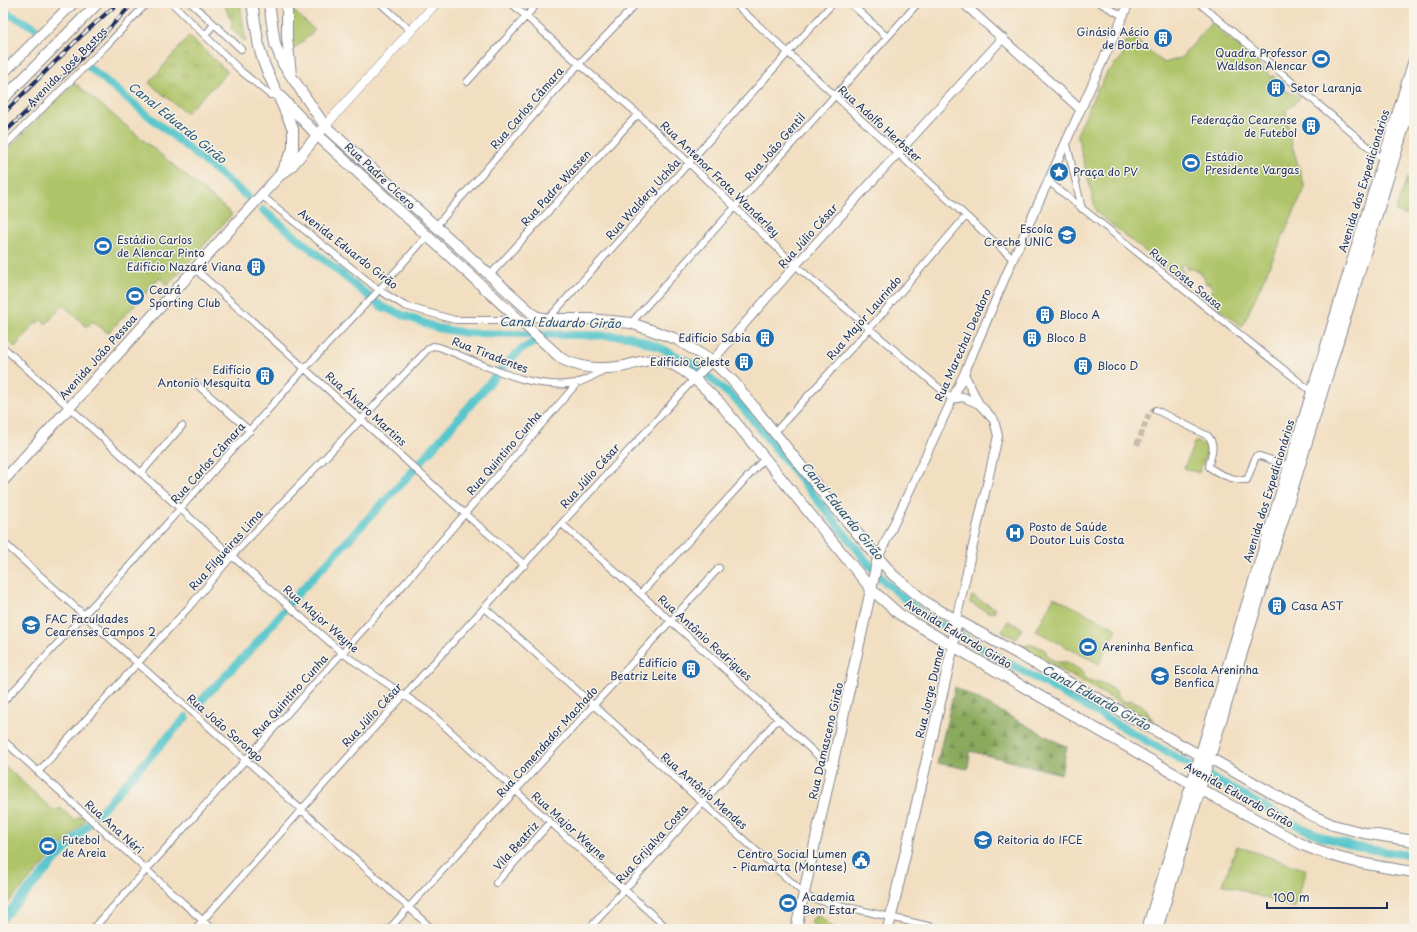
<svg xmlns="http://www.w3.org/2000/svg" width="1417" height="932" font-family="'Playpen Sans',sans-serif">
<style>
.grass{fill:url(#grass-tufts);stroke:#657a64}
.forest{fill:url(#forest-firs);stroke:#536c5e}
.park{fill:#afc469;stroke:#657a64}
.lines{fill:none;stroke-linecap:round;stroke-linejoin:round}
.canal{stroke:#58c6cc;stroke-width:8}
.minor-tunnel{stroke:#c7bbac;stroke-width:6;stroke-dasharray:6 3;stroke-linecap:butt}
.minor-casing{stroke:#86868f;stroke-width:8}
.tertiary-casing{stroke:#86868f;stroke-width:10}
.secondary-casing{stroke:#86868f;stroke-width:10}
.primary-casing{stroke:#86868f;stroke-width:12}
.minor{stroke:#fff;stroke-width:6}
.tertiary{stroke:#fff;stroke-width:8}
.secondary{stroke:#fff;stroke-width:9}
.primary{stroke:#fff;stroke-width:10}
.rail-casing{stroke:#1b2f5e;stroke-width:4}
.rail{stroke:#f7f3e8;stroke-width:2.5;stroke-dasharray:8;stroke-linecap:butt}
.labels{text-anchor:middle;stroke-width:3;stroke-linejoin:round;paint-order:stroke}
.poi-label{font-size:11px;fill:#1b2f5e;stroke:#f7f3e8;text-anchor:start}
.street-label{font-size:11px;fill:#1b2f5e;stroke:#f7f3e8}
.water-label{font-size:12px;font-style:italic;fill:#2a557a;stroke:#f7f3e8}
</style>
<defs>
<pattern id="grass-tufts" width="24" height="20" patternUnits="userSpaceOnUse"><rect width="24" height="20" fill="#afc469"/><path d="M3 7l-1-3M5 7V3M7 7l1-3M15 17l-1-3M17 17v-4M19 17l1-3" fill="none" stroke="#8ea05a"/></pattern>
<pattern id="forest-firs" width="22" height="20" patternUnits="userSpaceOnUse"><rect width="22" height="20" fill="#8baa5d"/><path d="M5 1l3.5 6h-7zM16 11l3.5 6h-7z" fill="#718b50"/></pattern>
</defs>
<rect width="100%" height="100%" fill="#f7f3e8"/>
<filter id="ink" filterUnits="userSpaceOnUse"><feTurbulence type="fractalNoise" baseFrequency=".025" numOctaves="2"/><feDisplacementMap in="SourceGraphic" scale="8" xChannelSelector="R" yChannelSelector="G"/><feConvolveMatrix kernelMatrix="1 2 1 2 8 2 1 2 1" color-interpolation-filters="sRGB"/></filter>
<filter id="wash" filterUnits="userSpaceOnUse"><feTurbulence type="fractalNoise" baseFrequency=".012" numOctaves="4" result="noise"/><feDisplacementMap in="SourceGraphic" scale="16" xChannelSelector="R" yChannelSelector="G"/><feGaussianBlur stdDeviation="0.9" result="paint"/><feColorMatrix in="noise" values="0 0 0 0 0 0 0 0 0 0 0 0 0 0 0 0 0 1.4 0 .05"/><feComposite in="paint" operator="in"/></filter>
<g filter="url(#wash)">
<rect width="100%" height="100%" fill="#f2dec0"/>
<path class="grass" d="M 223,3 L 240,3 L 246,42 L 231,29 L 232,22 Z
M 189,36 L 228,72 L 186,113 L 149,83 Z
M 972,596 L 996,609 L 994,612 L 988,612 L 970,603 Z
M 1020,645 L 1035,645 L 1045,650 L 1049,658 L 1057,662 L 1067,662 L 1082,671 L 1086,679 L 1091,682 L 1100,682 L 1115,690 L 1120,698 L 1125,702 L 1132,700 L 1142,705 L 1155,722 L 1019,647 Z"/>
<path class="forest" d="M 955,687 L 1067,747 L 1061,774 L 970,751 L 968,769 L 937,763 Z"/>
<path class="park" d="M 289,7 L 315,30 L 292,51 Z
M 1212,22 L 1233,43 C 1247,44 1251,56 1259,65 C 1263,69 1268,72 1271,77 L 1274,76 C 1276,86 1283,92 1293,92 L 1293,94 L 1301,98 L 1286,110 L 1290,138 L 1305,188 L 1242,327 L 1208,300 L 1213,289 L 1209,283 L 1206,284 C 1204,273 1197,268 1187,269 L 1186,264 L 1180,266 L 1186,278 L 1183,282 L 1096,212 L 1077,134 L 1098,87 L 1101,86 L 1107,72 L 1114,67 L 1113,65 C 1122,60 1125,53 1123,43 L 1127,41 L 1130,35 L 1164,63 L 1181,58 Z
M 73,84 L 76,84 L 232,214 L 167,286 L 160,278 L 108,333 L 92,321 L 87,327 L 63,305 L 46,324 L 41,319 L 38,323 L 36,322 L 15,347 L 3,336 L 3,154 Z
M 1407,178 L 1414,180 L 1414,217 L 1395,212 Z
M 1195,441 L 1209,447 L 1199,473 L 1184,468 Z
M 1054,597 L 1117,629 L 1099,664 L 1036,631 Z
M 1008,621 L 1022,628 L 1016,639 L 1002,632 Z
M 3,764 L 54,811 L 61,808 L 74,820 L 81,816 L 86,820 L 3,908 Z
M 1237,846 L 1307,870 L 1294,908 L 1223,884 Z
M 817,914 L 834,928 L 833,929 L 819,929 L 810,922 Z"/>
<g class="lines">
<path class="canal" d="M 3,11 L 34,27
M 90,68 L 248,197
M 263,210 L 382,307 L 437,328 L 466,333 L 629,336 L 661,348 L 695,365 L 739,403 L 869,564 L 883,580 L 922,614 L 1298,826 L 1323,837 L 1356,847 L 1414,856
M 197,705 L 255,645 L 293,599 L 411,473 L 506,364 L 520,350 L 544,337
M 98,814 L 186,717
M 3,918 L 87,826"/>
</g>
</g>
<g filter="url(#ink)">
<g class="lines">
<path class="minor-tunnel" d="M 1137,445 L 1149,414 L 1152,411 L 1156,410"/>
<defs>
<path id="minor" d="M 172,3 L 241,71 L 270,95 L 279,95
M 191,3 L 214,24 L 206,34
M 380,3 L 411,31
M 511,3 L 579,64 L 638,114 L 795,265 L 952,399
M 734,3 L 1013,259
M 850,3 L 887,37
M 1100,3 L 1123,16
M 1199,3 L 1385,161
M 214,24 L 241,49
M 467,82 L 538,3
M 1066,140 L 1082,209
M 3,147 L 105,47 L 147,3
M 1048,181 L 1312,392
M 261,195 L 379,290 L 405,306 L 455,320 L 519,320
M 435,227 L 579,64 L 637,3
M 195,269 L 465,514 L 525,565
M 489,276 L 638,114
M 548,319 L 833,3
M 631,323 L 918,3
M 3,347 L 232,556 L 342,653 L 429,712 L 668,929
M 195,383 L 250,431
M 1156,410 L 1208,436 C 1217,446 1210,455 1209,467 C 1218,474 1235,481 1247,480 L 1256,456 L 1260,456 L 1289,466
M 775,432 L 869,329 L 966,216
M 141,473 L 182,426
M 562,524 L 728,672 L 832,769
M 3,542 C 146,672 291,798 432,929
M 641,593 L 764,459
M 485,608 L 809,898 L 941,929
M 3,702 L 132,563 L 305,368 L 379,290 L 427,236
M 3,740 L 212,929
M 38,772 L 190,606 L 232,556 L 428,349 L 433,346 L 439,347 C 482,363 529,391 576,383 C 586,381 596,374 604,370
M 496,883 L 550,823
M 93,929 L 407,581 L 578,382
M 195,929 L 375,727 L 694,379
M 389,929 L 719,568
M 589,929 L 778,719"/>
<path id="tertiary" d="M 963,3 L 1080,109
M 694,379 L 712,361 L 794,267 L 1003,38
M 952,399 L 963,397 L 979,404
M 878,558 L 964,374 L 1013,259 L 1129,3
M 956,620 L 998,436 L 994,420 L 979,404 L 964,374"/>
<path id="secondary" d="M 325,126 L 436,3"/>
<path id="primary" d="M 252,3 L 259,47 L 264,64 L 293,129 L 293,149 L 280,174
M 269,3 L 275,44 L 283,64 L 325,126 L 535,316 L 548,319 L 590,319 L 631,323 L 676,339 L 712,361 L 733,381 L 827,498 L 893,575 L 928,604 L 1192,751 L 1217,762 L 1307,813 L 1333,825 L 1364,833 L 1414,841
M 287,3 L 287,37 L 291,74
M 3,73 L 73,3
M 279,95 L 317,135 L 562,359 C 582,369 604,370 625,366 C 637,363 649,358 662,361 C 684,366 703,387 719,402 L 872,590 L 899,614 L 953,646 L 1211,795 L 1305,846 C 1341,861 1376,866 1414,872
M 3,99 L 98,3
M 3,481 L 256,201 L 279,176 L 290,168 L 321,131
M 796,929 L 878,558
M 888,929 L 953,646 L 956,620
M 1147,929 L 1414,60
M 1157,929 L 1414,94"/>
</defs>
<use href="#minor" class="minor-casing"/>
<use href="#tertiary" class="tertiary-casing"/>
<use href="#secondary" class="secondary-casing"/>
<use href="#primary" class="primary-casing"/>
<use href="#minor" class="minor"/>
<use href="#tertiary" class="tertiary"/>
<use href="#secondary" class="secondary"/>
<use href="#primary" class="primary"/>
<defs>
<path id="rail" d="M 3,114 L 81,36 L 118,3
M 3,134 L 74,66 L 133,3"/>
</defs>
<use href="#rail" class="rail-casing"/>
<use href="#rail" class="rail"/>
</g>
</g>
<defs>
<symbol id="building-disc" viewBox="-11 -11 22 22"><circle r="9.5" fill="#1f6fb2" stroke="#f7f3e8"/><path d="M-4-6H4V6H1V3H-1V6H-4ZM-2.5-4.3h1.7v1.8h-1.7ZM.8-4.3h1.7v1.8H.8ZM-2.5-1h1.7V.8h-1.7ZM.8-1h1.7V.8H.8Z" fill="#fff"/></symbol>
<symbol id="stadium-disc" viewBox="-11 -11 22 22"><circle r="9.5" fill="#1f6fb2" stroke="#f7f3e8"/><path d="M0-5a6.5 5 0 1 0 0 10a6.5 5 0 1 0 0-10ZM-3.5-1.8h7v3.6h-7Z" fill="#fff"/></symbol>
<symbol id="sight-disc" viewBox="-11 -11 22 22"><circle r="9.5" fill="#1f6fb2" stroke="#f7f3e8"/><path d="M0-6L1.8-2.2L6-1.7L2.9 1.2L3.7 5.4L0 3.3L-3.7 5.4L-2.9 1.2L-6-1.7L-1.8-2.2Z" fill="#fff"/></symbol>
<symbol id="school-disc" viewBox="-11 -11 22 22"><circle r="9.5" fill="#1f6fb2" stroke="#f7f3e8"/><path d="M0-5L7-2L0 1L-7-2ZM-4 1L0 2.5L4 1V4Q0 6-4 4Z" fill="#fff"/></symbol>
<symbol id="hospital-disc" viewBox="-11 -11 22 22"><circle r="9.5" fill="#1f6fb2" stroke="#f7f3e8"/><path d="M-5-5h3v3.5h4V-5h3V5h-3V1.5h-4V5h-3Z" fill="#fff"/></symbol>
<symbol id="university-disc" viewBox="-11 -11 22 22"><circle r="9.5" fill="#1f6fb2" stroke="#f7f3e8"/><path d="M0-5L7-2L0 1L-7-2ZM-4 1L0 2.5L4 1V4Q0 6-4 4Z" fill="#fff"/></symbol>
<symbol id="civic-disc" viewBox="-11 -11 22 22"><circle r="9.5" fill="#1f6fb2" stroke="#f7f3e8"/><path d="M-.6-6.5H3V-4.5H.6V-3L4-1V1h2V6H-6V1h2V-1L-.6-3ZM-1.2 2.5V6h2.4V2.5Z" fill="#fff"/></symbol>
</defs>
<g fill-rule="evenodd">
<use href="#building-disc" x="1152" y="27" width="22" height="22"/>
<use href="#stadium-disc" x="1310" y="48" width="22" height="22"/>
<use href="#building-disc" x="1265" y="77" width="22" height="22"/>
<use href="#building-disc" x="1300" y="115" width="22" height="22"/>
<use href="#stadium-disc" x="1180" y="152" width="22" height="22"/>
<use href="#sight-disc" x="1048" y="161" width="22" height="22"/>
<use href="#school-disc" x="1056" y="224" width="22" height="22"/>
<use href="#stadium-disc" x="92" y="235" width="22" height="22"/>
<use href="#building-disc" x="245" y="256" width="22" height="22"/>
<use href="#stadium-disc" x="124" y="285" width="22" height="22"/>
<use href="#building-disc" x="1034" y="304" width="22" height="22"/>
<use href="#building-disc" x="754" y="327" width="22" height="22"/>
<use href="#building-disc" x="1021" y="327" width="22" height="22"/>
<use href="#building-disc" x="733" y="351" width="22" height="22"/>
<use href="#building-disc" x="1072" y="355" width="22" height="22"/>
<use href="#building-disc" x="254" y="365" width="22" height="22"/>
<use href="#hospital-disc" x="1004" y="522" width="22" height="22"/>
<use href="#building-disc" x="1266" y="595" width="22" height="22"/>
<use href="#university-disc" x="20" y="614" width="22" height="22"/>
<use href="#stadium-disc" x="1077" y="636" width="22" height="22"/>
<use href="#building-disc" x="680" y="658" width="22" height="22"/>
<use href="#school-disc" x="1149" y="665" width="22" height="22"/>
<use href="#university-disc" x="972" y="829" width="22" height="22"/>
<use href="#stadium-disc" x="37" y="835" width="22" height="22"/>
<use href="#civic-disc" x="850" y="849" width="22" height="22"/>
<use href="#stadium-disc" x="777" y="892" width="22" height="22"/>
</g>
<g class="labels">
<g class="poi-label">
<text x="1149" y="36" text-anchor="end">Ginásio Aécio<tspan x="1149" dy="13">de Borba</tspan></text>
<text x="1307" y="57" text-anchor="end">Quadra Professor<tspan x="1307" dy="13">Waldson Alencar</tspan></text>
<text x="1290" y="92">Setor Laranja</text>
<text x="1297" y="124" text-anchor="end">Federação Cearense<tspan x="1297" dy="13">de Futebol</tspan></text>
<text x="1205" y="161">Estádio<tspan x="1205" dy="13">Presidente Vargas</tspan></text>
<text x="1073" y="176">Praça do PV</text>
<text x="1053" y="233" text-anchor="end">Escola<tspan x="1053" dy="13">Creche UNIC</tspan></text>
<text x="117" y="244">Estádio Carlos<tspan x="117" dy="13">de Alencar Pinto</tspan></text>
<text x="242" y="271" text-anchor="end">Edifício Nazaré Viana</text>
<text x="149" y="294">Ceará<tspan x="149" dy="13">Sporting Club</tspan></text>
<text x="1059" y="319">Bloco A</text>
<text x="751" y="342" text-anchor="end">Edifício Sabia</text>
<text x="1046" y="342">Bloco B</text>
<text x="730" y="366" text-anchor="end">Edifício Celeste</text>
<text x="1097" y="370">Bloco D</text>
<text x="251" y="374" text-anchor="end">Edifício<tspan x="251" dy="13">Antonio Mesquita</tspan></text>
<text x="1029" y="531">Posto de Saúde<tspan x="1029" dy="13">Doutor Luis Costa</tspan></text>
<text x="1291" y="610">Casa AST</text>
<text x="45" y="623">FAC Faculdades<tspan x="45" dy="13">Cearenses Campos 2</tspan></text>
<text x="1102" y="651">Areninha Benfica</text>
<text x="677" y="667" text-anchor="end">Edifício<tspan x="677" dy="13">Beatriz Leite</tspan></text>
<text x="1174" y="674">Escola Areninha<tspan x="1174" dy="13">Benfica</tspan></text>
<text x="62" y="844">Futebol<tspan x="62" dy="13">de Areia</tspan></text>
<text x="997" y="844">Reitoria do IFCE</text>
<text x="847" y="858" text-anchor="end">Centro Social Lumen<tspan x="847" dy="13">- Piamarta (Montese)</tspan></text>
<text x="802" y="901">Academia<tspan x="802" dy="13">Bem Estar</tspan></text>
</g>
<g class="street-label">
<text transform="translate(67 67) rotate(-45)" y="4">Avenida José Bastos</text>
<text transform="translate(527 108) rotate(-49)" y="4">Rua Carlos Câmara</text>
<text transform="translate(880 124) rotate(42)" y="4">Rua Adolfo Herbster</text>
<text transform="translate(775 147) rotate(-49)" y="4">Rua João Gentil</text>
<text transform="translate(380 176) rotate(43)" y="4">Rua Padre Cícero</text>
<text transform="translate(720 179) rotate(44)" y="4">Rua Antenor Frota Wanderley</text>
<text transform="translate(1364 181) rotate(-73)" y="4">Avenida dos Expedicionários</text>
<text transform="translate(556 188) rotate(-48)" y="4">Rua Padre Wassen</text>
<text transform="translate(643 199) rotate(-48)" y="4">Rua Waldery Uchôa</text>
<text transform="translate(808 236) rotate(-48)" y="4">Rua Júlio César</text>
<text transform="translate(348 249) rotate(38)" y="4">Avenida Eduardo Girão</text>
<text transform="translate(1186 279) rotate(39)" y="4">Rua Costa Sousa</text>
<text transform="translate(864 318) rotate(-49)" y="4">Rua Major Laurindo</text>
<text transform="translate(963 345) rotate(-66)" y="4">Rua Marechal Deodoro</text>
<text transform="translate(490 355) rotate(21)" y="4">Rua Tiradentes</text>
<text transform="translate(98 357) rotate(-48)" y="4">Avenida João Pessoa</text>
<text transform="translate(366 409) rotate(42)" y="4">Rua Álvaro Martins</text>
<text transform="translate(504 453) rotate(-49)" y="4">Rua Quintino Cunha</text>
<text transform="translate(208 463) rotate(-48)" y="4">Rua Carlos Câmara</text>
<text transform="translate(590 476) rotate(-48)" y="4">Rua Júlio César</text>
<text transform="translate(1269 491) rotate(-73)" y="4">Avenida dos Expedicionários</text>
<text transform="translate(226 550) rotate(-48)" y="4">Rua Filgueiras Lima</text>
<text transform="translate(321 619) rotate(41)" y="4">Rua Major Weyne</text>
<text transform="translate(958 634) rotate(31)" y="4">Avenida Eduardo Girão</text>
<text transform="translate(705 638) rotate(42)" y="4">Rua Antônio Rodrigues</text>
<text transform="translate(930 692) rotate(-77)" y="4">Rua Jorge Dumar</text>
<text transform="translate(290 696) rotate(-48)" y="4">Rua Quintino Cunha</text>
<text transform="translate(372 715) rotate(-47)" y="4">Rua Júlio César</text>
<text transform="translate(225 728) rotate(41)" y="4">Rua João Sorongo</text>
<text transform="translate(826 741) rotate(-77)" y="4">Rua Damasceno Girão</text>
<text transform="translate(547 742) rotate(-48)" y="4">Rua Comendador Machado</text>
<text transform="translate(704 791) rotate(41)" y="4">Rua Antônio Mendes</text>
<text transform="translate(1239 795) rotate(29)" y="4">Avenida Eduardo Girão</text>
<text transform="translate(569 826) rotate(42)" y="4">Rua Major Weyne</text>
<text transform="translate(114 827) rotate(42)" y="4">Rua Ana Néri</text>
<text transform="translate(652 844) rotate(-48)" y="4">Rua Grijalva Costa</text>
<text transform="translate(516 846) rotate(-48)" y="4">Vila Beatriz</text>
</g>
<g class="water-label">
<text transform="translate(177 123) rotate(39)" y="4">Canal Eduardo Girão</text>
<text transform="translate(560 323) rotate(1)" y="4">Canal Eduardo Girão</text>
<text transform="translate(842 511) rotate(51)" y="4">Canal Eduardo Girão</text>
<text transform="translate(1096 698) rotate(29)" y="4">Canal Eduardo Girão</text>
</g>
</g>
<rect width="1417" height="932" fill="none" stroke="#f7f3e8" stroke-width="16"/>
<path d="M1267 902v6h120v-6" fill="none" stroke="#1b2f5e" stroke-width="2"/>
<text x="1273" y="902" font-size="12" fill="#1b2f5e" stroke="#f7f3e8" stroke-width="3" paint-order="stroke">100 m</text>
</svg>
